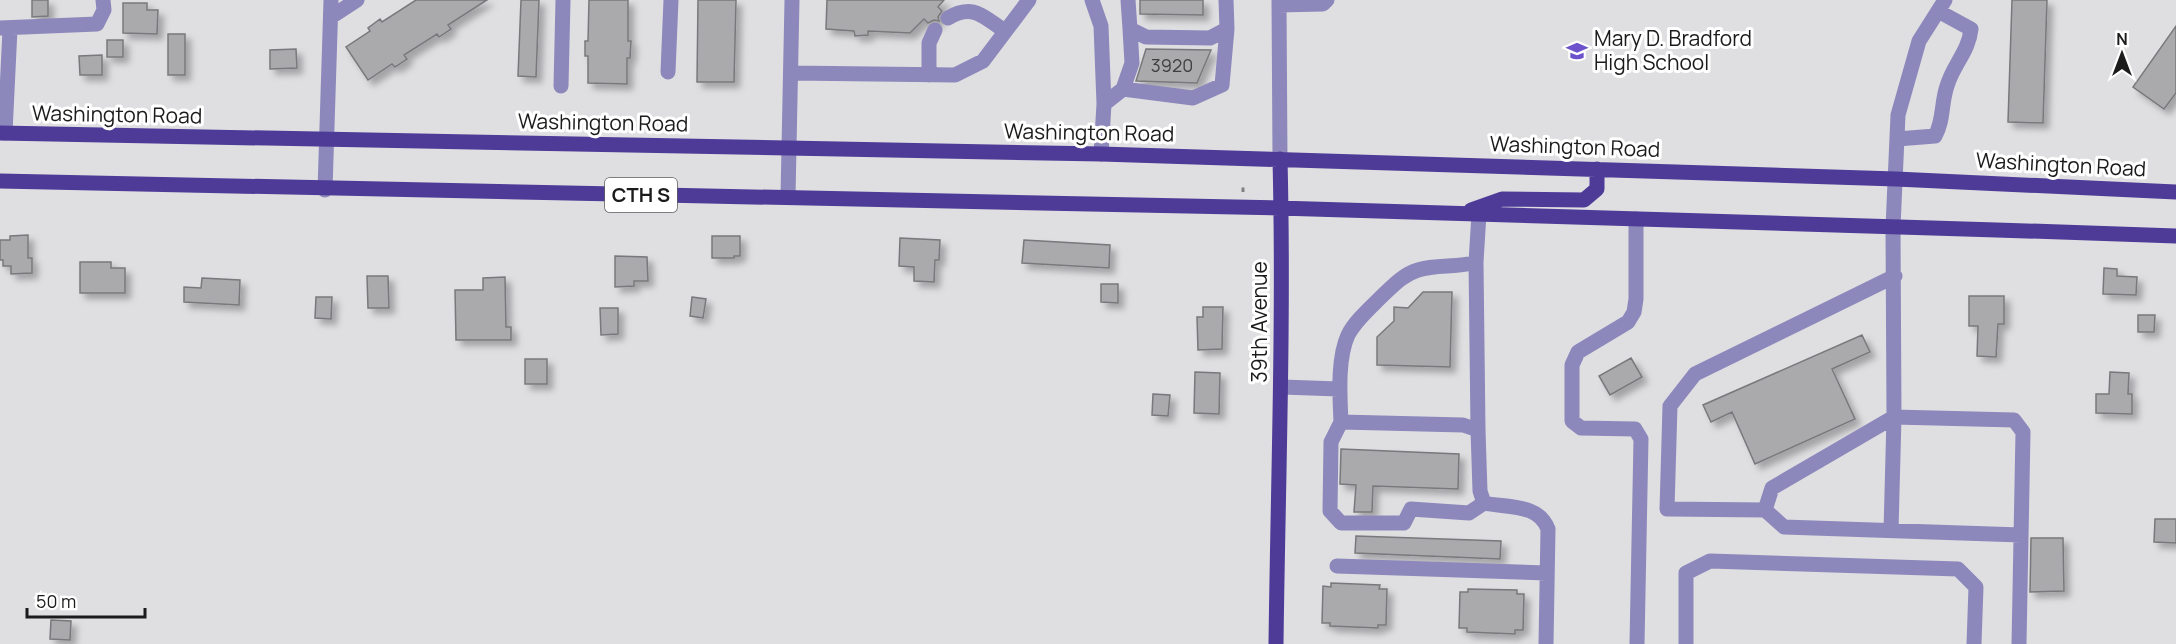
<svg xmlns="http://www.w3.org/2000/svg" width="2176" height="644" font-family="Manrope,sans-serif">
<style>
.building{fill:#aaaaad;stroke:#79787b;stroke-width:1.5;filter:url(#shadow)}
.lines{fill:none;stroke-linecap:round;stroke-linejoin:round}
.path{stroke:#808082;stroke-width:3;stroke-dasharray:4.5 4.5;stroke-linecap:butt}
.minor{stroke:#8d88bb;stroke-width:15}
.major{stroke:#4e3b97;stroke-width:15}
.labels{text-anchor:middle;stroke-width:6;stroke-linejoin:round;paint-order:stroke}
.number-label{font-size:18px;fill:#3f3f40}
.shield{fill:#fff;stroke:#5f5f60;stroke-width:1.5}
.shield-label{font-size:20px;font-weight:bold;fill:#1b1b1c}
.poi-label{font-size:21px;fill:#1b1b1c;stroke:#fff;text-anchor:start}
.street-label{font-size:21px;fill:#1b1b1c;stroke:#fff}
</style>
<defs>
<filter id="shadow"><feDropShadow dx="5.5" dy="5.5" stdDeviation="3" flood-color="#0004"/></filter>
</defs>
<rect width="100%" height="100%" fill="#dfdfe2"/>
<path class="building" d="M 32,0 L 48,0 L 48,16 L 32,17 Z
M 416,0 L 487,0 L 448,25 L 451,29 L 439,37 L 437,34 L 404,55 L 407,59 L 395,67 L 392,64 L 368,80 L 346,47 L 370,31 L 368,28 L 380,19 L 382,22 Z
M 521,0 L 539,0 L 536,77 L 518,76 Z
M 589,0 L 628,0 L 628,41 L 631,41 L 630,58 L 627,58 L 627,84 L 588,83 L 588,56 L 585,56 L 585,41 L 588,41 Z
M 698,0 L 736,0 L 734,82 L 697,82 Z
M 827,0 L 944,0 L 938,7 L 942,11 L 938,17 L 939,21 L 934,20 L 928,23 L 924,19 L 910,33 L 868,31 L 868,35 L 855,36 L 854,31 L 826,29 Z
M 1140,0 L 1203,0 L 1203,15 L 1140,14 Z
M 2012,0 L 2047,0 L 2043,123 L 2008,122 Z
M 123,3 L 147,3 L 147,10 L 158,10 L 157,34 L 123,33 Z
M 2176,26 L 2176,93 L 2164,109 L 2133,87 Z
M 168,34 L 185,34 L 185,75 L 168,75 Z
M 107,40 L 123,40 L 123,57 L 107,57 Z
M 296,49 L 297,68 L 270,69 L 270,50 Z
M 1146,49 L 1211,50 L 1197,83 L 1136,81 Z
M 102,55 L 102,75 L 80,75 L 79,56 Z
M 28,235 L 28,258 L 32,258 L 32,273 L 11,274 L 11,266 L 3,266 L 3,260 L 0,260 L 0,240 L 10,240 L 10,236 Z
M 712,236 L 740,236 L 740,256 L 734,256 L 734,258 L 712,258 Z
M 900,238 L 940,240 L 939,260 L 935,260 L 934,282 L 914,281 L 914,267 L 899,266 Z
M 1024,240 L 1110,245 L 1109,268 L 1022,263 Z
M 615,256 L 647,257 L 648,281 L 634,281 L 634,286 L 615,287 Z
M 80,262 L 111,262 L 111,268 L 125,268 L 125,293 L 80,293 Z
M 2104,268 L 2117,269 L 2117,276 L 2137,277 L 2136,295 L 2103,294 Z
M 367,276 L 388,276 L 389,308 L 368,308 Z
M 505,277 L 506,327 L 511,327 L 511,340 L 456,340 L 455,290 L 483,290 L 483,278 Z
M 202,278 L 240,280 L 239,305 L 184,302 L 184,287 L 201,288 Z
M 1101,284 L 1118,284 L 1118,303 L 1101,302 Z
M 1423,292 L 1452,292 L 1450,367 L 1377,365 L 1377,337 L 1394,321 L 1394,307 L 1408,308 Z
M 1969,296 L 2004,296 L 2004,324 L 1998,324 L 1996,357 L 1977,356 L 1978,326 L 1969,326 Z
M 316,297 L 332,297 L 331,319 L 315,318 Z
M 692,297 L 706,299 L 703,318 L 690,316 Z
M 1203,307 L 1223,307 L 1222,349 L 1198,350 L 1197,317 L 1203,317 Z
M 600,308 L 618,308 L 618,334 L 601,335 Z
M 2138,315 L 2155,315 L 2154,332 L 2138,332 Z
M 1862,335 L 1870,352 L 1832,369 L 1855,419 L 1755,464 L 1732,412 L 1711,422 L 1703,405 Z
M 1631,358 L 1642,377 L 1610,395 L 1599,376 Z
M 525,359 L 547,359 L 547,384 L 525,384 Z
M 1195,372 L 1220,373 L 1219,414 L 1194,413 Z
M 2110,372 L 2129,373 L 2128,394 L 2132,394 L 2132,414 L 2096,413 L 2096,394 L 2109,394 Z
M 1153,394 L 1170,395 L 1168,416 L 1152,415 Z
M 1341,449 L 1459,454 L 1458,489 L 1373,486 L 1372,512 L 1354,512 L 1356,485 L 1340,484 Z
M 2155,519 L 2176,519 L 2176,543 L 2154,542 Z
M 1356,536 L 1501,541 L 1500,559 L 1355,553 Z
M 2031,538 L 2063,538 L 2064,591 L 2030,592 Z
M 1331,583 L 1380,585 L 1379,589 L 1387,589 L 1386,625 L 1378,625 L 1378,628 L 1330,626 L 1330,623 L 1322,623 L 1323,586 L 1331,587 Z
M 1468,589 L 1517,590 L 1517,594 L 1524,594 L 1523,630 L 1515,630 L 1515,634 L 1467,632 L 1467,628 L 1459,628 L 1460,592 L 1468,592 Z
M 51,620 L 71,621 L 70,640 L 50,639 Z"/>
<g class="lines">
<path class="path" d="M 1243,192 L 1243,186"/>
<path class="minor" d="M 1092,0 L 1101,26 L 1104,104
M 1128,0 L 1130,29 L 1146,37 L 1210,38 L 1227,29 L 1226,0
M 1279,0 L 1280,159
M 1279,5 L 1323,4 L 1327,0
M 331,17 L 357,0
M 948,18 C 974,3 983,17 1005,31
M 0,28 L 97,24 L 104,10 L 103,0
M 668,72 L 671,0
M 791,73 L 955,75 L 983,61 L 1029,0
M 929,75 L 929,43 L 935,30
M 561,86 L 563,0
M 1123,89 L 1193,98 L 1222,85 L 1227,29
M 5,133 L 10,29
M 1897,139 L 1935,136 C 1944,120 1941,103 1947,86 C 1953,65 1969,51 1971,29 L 1938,11
M 1101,154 L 1104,104 L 1123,89 L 1132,63 L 1130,29
M 325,190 L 331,0
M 788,197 L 792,0
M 1479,214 L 1476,262 C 1458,268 1437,264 1418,270 C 1402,275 1393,286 1381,297 C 1370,308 1355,321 1348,335 C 1337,359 1340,397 1341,422 L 1463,425 L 1478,430 L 1480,491 L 1484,503 C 1507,508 1538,503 1548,529 L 1546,644
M 1636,219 L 1636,299 L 1634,312 L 1628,322 L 1578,352 L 1572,365 L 1572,421 L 1581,428 L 1635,429 L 1641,439 L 1637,644
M 1476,262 L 1478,430
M 1895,276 L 1695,374 L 1670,406 L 1667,509 L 1765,510 L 1772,488 L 1894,417 L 2014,420 L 2023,432 L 2019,644
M 1282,387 L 1339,389
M 1341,422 L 1331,442 L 1330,511 L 1341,523 L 1404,523 L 1411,509 L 1469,513 L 1484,503
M 1765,510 L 1784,527 L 2021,535
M 1891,531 L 1894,417 L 1893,227 L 1898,115 L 1919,41 L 1945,0
M 1337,566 L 1547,573
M 1686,644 L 1686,573 L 1710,561 L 1958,569 L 1976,587 L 1974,644"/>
<path class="major" d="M 0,133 L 1101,154 L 1896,179 L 2176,192
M 0,181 C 426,192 853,197 1279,208 C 1578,215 1877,226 2176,236
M 1471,210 L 1502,199 L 1584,200 L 1597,189 L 1597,169
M 1276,644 C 1278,482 1284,321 1280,159"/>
</g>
<defs>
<symbol id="school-bare" viewBox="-9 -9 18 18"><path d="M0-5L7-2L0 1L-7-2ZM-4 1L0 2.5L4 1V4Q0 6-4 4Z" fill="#6c52cb" stroke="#fff" stroke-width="2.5" paint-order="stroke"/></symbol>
</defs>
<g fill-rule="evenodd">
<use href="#school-bare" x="1562" y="36" width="30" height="30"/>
</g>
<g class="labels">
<g class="number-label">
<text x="1172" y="72">3920</text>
</g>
<rect class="shield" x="605" y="178" width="72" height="34" rx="4.5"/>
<g class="shield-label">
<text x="641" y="202">CTH S</text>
</g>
<g class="poi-label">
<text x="1594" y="46">Mary D. Bradford<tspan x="1594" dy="24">High School</tspan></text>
</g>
<g class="street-label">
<text transform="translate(117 115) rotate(1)" y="7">Washington Road</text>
<text transform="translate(603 123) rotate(1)" y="7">Washington Road</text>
<text transform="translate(1089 133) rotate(1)" y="7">Washington Road</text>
<text transform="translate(1575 147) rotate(2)" y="7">Washington Road</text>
<text transform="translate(2061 165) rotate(3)" y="7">Washington Road</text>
<text transform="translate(1260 322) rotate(-90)" y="7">39th Avenue</text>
</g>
</g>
<g transform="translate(2122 54)" stroke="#ffffff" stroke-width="4.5" paint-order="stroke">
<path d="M0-4.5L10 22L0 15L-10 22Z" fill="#1b1b1c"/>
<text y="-9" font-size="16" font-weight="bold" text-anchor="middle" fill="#1b1b1c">N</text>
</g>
<path d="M27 608v9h118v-9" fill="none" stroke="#1b1b1c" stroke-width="3"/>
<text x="36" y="608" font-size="18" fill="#1b1b1c" stroke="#ffffff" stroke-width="4.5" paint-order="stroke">50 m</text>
</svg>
